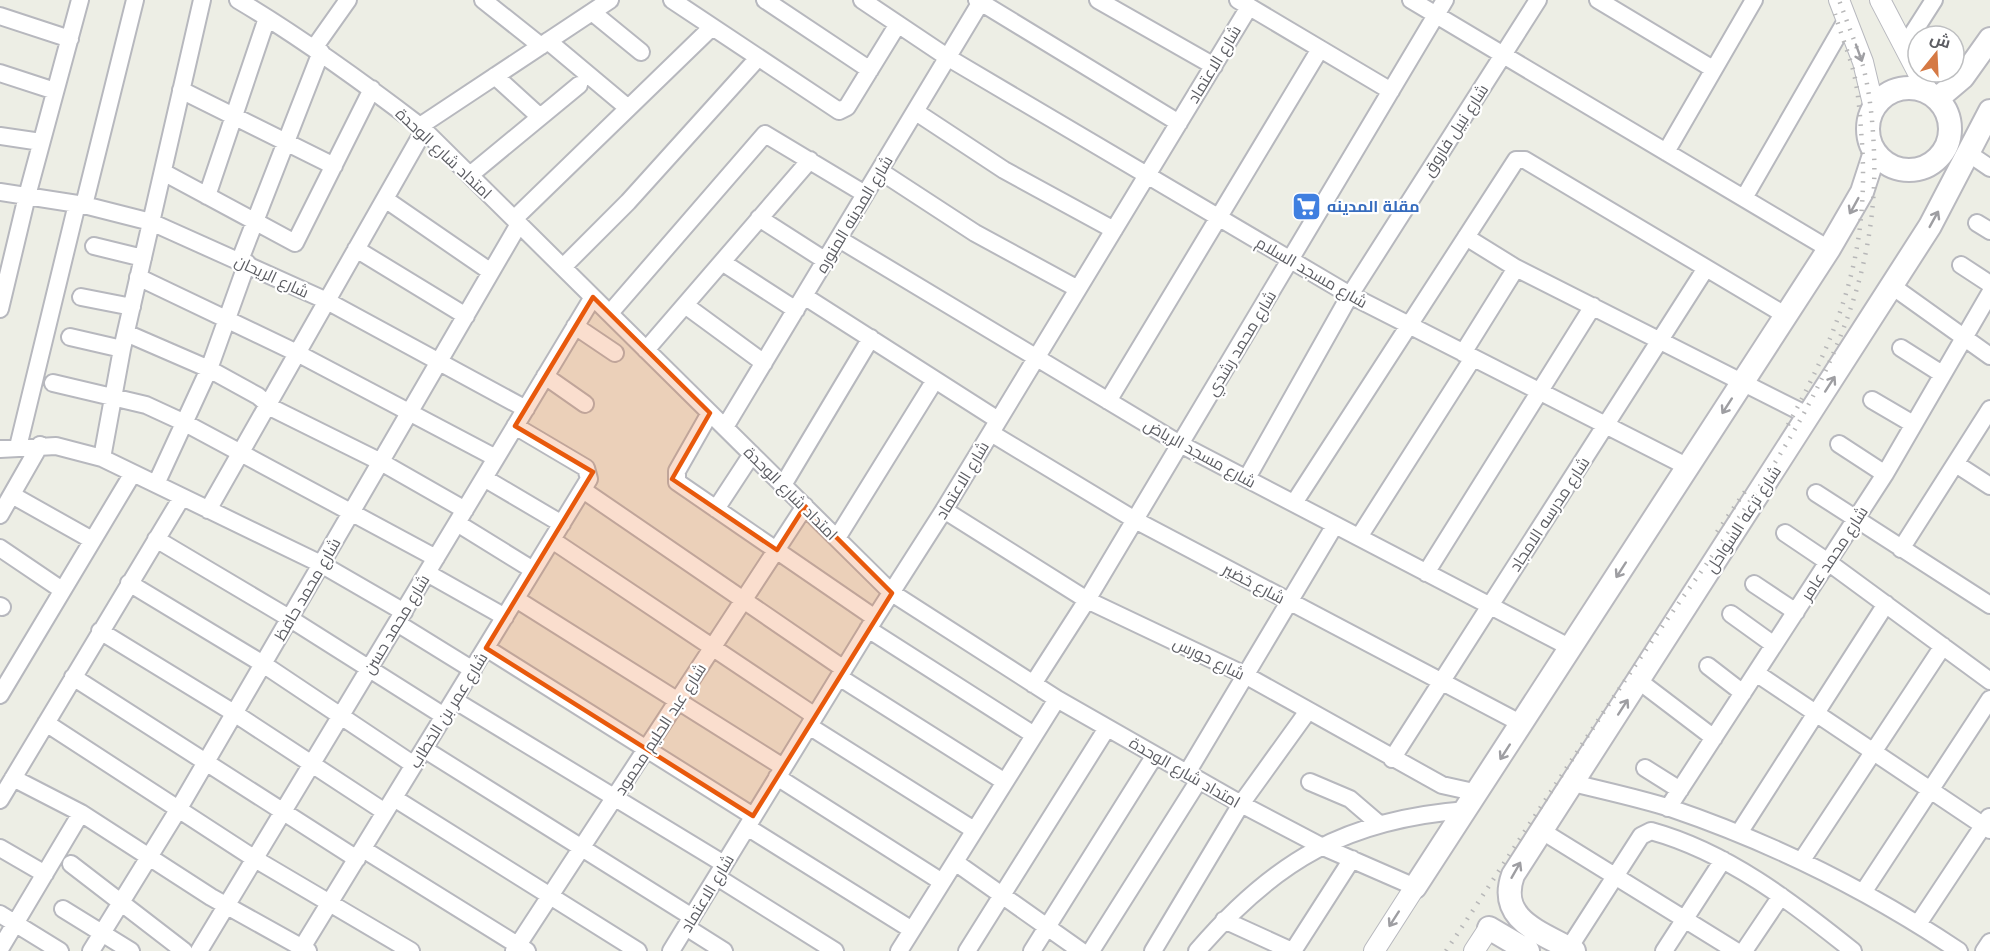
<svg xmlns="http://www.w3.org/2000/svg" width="1990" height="951" font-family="Arial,Cairo,sans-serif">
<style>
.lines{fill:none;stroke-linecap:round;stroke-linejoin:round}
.minor-casing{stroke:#b7b8be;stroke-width:20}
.tertiary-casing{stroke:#b7b8be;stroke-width:22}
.secondary-casing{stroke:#b9b9bf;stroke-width:26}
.minor{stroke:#fff;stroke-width:16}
.tertiary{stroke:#fff;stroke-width:20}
.secondary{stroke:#fff;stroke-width:22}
.rail{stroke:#b7b7b8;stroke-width:4.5;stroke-dasharray:1.5 8;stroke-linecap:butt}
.oneway{stroke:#9e9ea2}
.marked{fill:#e8590c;fill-opacity:0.2;stroke:#e8590c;stroke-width:4.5;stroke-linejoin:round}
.labels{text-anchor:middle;stroke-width:4.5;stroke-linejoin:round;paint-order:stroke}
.street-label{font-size:16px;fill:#5d5e64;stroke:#fff}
.shop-label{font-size:16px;font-weight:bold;fill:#366cbe;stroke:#fff;text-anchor:start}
</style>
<rect width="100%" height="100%" fill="#edeee5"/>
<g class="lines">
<defs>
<path id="minor" d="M 238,0 C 302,38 361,81 420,126 L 892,593 L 1057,699 L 1241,804 L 1321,846 L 1415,887
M 483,0 L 541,46
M 672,0 L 839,111 L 847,107 L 898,24
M 765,0 L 870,70
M 862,0 L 947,57 L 1350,295 L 1688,467
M 977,0 L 1179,123
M 1098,0 L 1214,66
M 1238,0 L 1391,91
M 1411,0 L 1829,249
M 1598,0 L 1713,69
M 592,12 L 641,52
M 0,16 L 70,39
M 548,41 L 628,108
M 1904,47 L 1934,0
M 314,48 L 348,0
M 0,73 L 55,91
M 495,76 L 540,117
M 181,90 L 334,166
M 916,112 L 1004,170 L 1114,230
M 420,126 L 610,0
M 0,136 L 41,142
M 1666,152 L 1754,0
M 1968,153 L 1990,168
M 880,171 L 975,233 L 1078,289
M 163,172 L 295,243 L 372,89
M 470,175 L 579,85
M 0,192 L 84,205 L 151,222 L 327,301 L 526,409
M 207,196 L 267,18
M 1744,198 L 1847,19
M 385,199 L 491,272
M 84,205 L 135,0
M 759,218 L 826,261
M 514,219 L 712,27
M 1977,223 L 1990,231
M 1466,237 L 1516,268 L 1809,416
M 839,239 L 1180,444 L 1571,648
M 94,246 L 143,258
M 356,249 L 466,316
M 240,260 L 321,52
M 722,262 L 796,310
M 1961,265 L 1990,284
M 563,267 L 628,202 L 758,58
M 138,277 L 297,353 L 496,458
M 1892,286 L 1990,356
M 804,296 L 998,420
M 81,297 L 132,307
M 685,305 L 764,363
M 0,309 L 27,196 L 80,0
M 610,313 L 765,134 L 865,194
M 575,326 L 615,353
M 126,333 L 209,369 L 258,396 L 272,408 L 381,462 L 465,510
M 70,337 L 122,349
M 1901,348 L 1942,374
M 646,350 L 810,160
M 1463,353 L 1516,268
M 545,376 L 585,404
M 53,383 L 146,405 L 185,423 L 436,558
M 1872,400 L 1913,424
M 1108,401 L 1320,49
M 710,413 L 677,471 L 677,482 L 875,618
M 725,427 L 982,0
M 991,433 L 1135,520 L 1522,724
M 1839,444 L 1885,474
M 18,447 L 77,204
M 0,449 L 56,446 L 102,458 L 321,564 L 404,612
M 102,458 L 122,349 L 202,0
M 1956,464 L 1990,486
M 484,478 L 562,524
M 1247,478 L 1350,295 L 1538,0
M 156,484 L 209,369 L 247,263
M 783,485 L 871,338
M 583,490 L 844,669
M 1816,493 L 1990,605
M 12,495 L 92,540
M 1294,503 L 1516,160 L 1525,160 L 1785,315
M 716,509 L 752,454
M 208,510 L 424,130
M 944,510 L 1087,600 L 1245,675 L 1442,785 L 1478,793
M 0,515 L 40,445
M 457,523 L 533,570
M 1785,533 L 1828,562 L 1990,681
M 1359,537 L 1473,358
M 837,538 L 935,380
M 156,539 L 289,618 L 444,716
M 552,540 L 815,716
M 0,548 L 62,590
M 1901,549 L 1990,409
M 427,573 L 505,617
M 1426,573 L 1593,306
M 129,583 L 263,664 L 414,765
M 1754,584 L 1796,612
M 516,599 L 783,767
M 0,606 L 2,607
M 1731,614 L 1774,645
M 397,623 L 473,670
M 868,629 L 1034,735
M 100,631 L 234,713 L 385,812
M 486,648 L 753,816
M 1708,666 L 1743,693
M 1756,673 L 1990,830
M 73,677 L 357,859
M 839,677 L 1005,782
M 1639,681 L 1714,738
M 1033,684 L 1087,600 L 1445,0
M 0,695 L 133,473
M 454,700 L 724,864
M 46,723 L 255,859 L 411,951
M 809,726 L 974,830
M 424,749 L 692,917
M 1392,759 L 1706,268
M 1645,768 L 1680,790
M 1187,773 L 1335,525
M 777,777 L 942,882
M 13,778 L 81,813 L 211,897 L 308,951
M 1310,782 L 1350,799 L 1378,823
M 1573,783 C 1605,791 1638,798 1670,808 C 1773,843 1868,890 1959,951
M 394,798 L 638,951
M 0,800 L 182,497
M 1668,808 L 1885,474 L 1990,293
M 747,827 L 912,930
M 1542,831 L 1736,951
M 1739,833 L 1886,604
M 0,848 L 45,874
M 363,849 L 527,951
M 1802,860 L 1943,646
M 955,862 L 1081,951
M 71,864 L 184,951
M 717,877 L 835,951
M 1864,891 L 1990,699
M 63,909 L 131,951
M 0,914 L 60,951
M 1224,920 L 1292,951
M 1918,924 L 1989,817
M 686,927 L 724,951
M 1569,948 L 1641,836 L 1651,831 C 1727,852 1792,902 1853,951
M 0,949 L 81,813
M 91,951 L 178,810 L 519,224
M 199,951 L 593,297
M 300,951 L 589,479 L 586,468 L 515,426
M 514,951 L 805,506
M 671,951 L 875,618 L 944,510 L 1249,7
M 899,951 L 1057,699
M 967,951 L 1107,728
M 1032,951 L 1155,755
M 1091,951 L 1199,780
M 1153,951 L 1241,804 L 1308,711
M 1197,951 C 1275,860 1347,819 1467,810
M 1293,951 L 1352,859
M 1664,951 L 1723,860
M 1744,951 L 1781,896
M 1984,951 L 1990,942"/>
<path id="tertiary" d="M 1839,0 L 1863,62 L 1874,108
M 1880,0 L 1928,92
M 1374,951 L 1415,887
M 1474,951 L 1489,928"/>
<path id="secondary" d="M1868 129a41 41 0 1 1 82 0a41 41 0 1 1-82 0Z
M 1937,99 L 1963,77 L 1990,39
M 1415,887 L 1829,249 L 1862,192 L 1875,152
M 1489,928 L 1528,951
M 1574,951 C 1541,932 1497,920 1513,875 L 1930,226 L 1990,111"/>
</defs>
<use href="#minor" class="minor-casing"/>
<use href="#tertiary" class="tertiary-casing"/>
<use href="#secondary" class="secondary-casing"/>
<use href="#minor" class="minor"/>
<use href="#tertiary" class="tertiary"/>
<use href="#secondary" class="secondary"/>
<path class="rail" d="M 1788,425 C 1840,329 1869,254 1862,143 C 1860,118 1859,90 1852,66 C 1847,49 1840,31 1835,14
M 1717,532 L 1746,490
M 1446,951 C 1514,849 1580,745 1650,644 C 1753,495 1882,343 1874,152 C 1873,124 1870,93 1863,66 C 1856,44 1847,22 1839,0"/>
</g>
<defs><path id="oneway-shaft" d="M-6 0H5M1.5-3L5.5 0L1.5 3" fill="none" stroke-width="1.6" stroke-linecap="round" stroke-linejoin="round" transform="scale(1.5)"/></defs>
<g class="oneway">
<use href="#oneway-shaft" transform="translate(1859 53) rotate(70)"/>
<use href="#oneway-shaft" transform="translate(1854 206) rotate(119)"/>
<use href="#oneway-shaft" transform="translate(1934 219) rotate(-61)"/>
<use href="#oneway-shaft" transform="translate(1830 384) rotate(-57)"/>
<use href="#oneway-shaft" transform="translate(1727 406) rotate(123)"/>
<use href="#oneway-shaft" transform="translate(1621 570) rotate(123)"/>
<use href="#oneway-shaft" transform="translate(1623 707) rotate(-57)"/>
<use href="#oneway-shaft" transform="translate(1505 752) rotate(123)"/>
<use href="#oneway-shaft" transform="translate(1516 870) rotate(-60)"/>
<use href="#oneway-shaft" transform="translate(1394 919) rotate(123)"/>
</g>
<path class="marked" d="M 593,297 L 710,413 L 672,479 L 777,550 L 805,506 L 892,593 L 753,816 L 486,648 L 593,472 L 515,426 Z"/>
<defs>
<symbol id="supermarket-square" viewBox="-11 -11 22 22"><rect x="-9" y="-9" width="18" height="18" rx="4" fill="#3f7fe0" stroke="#fff"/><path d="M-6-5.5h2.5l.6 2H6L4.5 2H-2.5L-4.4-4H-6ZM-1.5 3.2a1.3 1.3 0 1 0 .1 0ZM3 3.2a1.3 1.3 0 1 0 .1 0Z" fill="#fff"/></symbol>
</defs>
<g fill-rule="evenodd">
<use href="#supermarket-square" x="1290" y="190" width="33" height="33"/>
</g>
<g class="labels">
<g class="street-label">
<text transform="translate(1214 64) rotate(-59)" y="6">شارع الاعتماد</text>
<text transform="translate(1455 130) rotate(-57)" y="6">شارع نبيل فاروق</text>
<text transform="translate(444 153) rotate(43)" y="6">امتداد شارع الوحدة</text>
<text transform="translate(854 214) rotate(-59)" y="6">شارع المدينه المنوره</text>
<text transform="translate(1312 272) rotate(30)" y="6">شارع مسجد السلام</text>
<text transform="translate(272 276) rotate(25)" y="6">شارع الريحان</text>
<text transform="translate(1241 343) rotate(-59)" y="6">شارع محمد رشدي</text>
<text transform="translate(1200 453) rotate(29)" y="6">شارع مسجد الرياض</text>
<text transform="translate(962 480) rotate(-59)" y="6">شارع الاعتماد</text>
<text transform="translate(791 493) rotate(45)" y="6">امتداد شارع الوحدة</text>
<text transform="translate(1549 514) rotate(-57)" y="6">شارع مدرسه الامجاد</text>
<text transform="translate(1743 519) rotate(-57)" y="6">شارع ترعه السواحل</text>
<text transform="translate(1834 553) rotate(-57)" y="6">شارع محمد عامر</text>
<text transform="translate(1254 583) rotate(28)" y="6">شارع خضير</text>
<text transform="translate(307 589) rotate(-60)" y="6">شارع محمد حافظ</text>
<text transform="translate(396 624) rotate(-59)" y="6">شارع محمد حسن</text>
<text transform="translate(1209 658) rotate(26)" y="6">شارع حورس</text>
<text transform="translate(448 710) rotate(-58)" y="6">شارع عمر بن الخطاب</text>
<text transform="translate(660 729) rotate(-57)" y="6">شارع عبد الحليم محمود</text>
<text transform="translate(1185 772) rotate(30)" y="6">امتداد شارع الوحدة</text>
<text transform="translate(707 893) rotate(-59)" y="6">شارع الاعتماد</text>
</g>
<g class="shop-label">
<text x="1327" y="212">مقلة المدينه</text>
</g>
</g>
<g transform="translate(1936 54) rotate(18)"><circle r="28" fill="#ffffff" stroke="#bebfc1" stroke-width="1.5"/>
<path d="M0-4.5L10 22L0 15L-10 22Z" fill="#d57944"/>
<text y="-9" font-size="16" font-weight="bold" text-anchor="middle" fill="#5d5e64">ش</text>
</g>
</svg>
